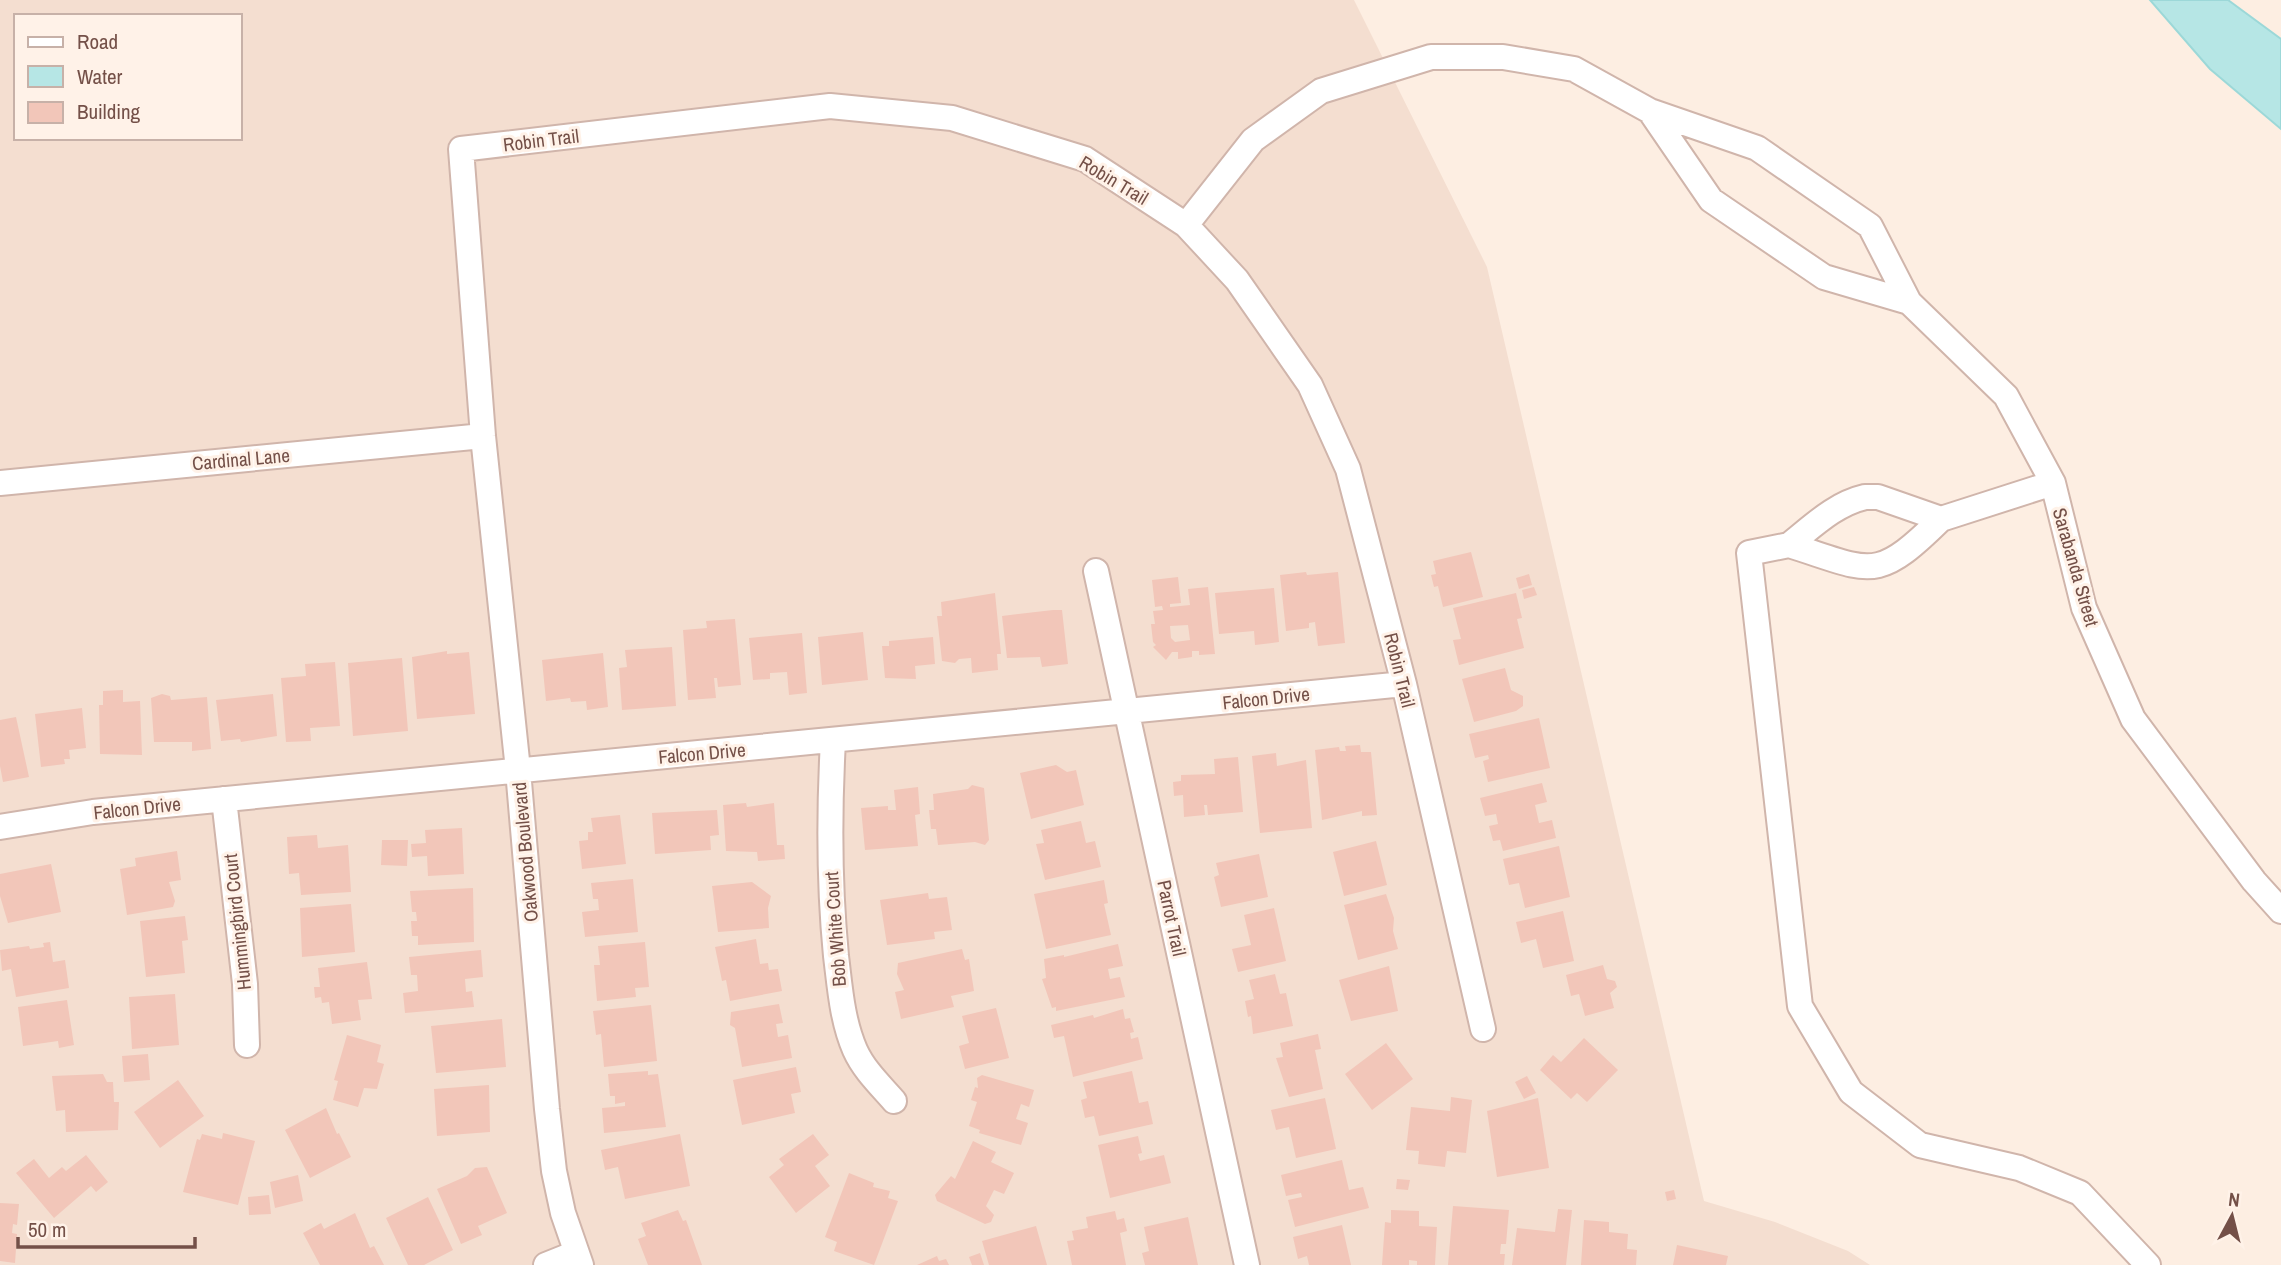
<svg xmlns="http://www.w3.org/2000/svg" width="2281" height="1265" font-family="'Archivo Narrow',sans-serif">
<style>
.residential{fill:#f4ded0;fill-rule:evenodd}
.water{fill:#b6e6e5;stroke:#9cd8d8;stroke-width:2}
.building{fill:#f2c6b9;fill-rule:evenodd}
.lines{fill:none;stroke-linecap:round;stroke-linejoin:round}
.minor-casing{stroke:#d0b5ab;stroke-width:28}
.minor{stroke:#fff;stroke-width:24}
.labels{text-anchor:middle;stroke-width:6;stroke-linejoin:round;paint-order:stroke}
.street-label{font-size:19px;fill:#745048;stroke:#fff2e8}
</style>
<rect width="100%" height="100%" fill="#fdeee2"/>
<path class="residential" d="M 0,0 L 1354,0 L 1487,267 L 1704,1201 L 1775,1222 L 1848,1251 L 1870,1265 L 0,1265 ZM 16,16 L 240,16 L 240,138 L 16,138 Z"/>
<path class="water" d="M 2150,0 L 2228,0 L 2281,39 L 2281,129 L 2210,69 Z"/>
<path class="building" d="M 1471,552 L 1483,597 L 1443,607 L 1438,586 L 1434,587 L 1431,575 L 1436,574 L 1433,561 Z
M 1306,572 L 1307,575 L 1338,572 L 1345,643 L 1318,646 L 1315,622 L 1309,623 L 1309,628 L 1286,631 L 1280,575 Z
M 1529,574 L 1532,585 L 1519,589 L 1516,578 Z
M 1178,577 L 1181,603 L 1170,604 L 1170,607 L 1190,605 L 1188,589 L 1208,587 L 1215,654 L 1199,655 L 1199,651 L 1192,651 L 1192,657 L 1178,659 L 1178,652 L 1172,652 L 1166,660 L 1153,647 L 1156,645 L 1153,642 L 1151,624 L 1155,624 L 1153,611 L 1163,610 L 1162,606 L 1155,607 L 1152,580 ZM 1188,625 L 1190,640 L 1175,642 L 1171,638 L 1170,626 Z
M 1534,587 L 1537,595 L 1524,599 L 1522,590 Z
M 1274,588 L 1279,642 L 1255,645 L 1254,631 L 1219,634 L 1215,593 Z
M 995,593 L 1001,654 L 997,654 L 998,670 L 972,673 L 971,658 L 959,659 L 955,663 L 942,661 L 937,616 L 942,616 L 941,602 Z
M 1516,593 L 1522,618 L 1517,619 L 1524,648 L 1459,665 L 1453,640 L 1461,639 L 1453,608 Z
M 1053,610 L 1062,610 L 1068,664 L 1042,667 L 1040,657 L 1007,658 L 1002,616 Z
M 735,619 L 741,685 L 718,687 L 717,678 L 714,678 L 716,698 L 688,700 L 683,630 L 707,628 L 706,621 Z
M 863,632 L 868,680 L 822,685 L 818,637 Z
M 802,633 L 807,693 L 789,695 L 787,672 L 770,673 L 770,679 L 753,680 L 749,638 Z
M 933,637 L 935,664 L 915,666 L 916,679 L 885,678 L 882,646 L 889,646 L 889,641 Z
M 672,647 L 676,706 L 622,710 L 619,668 L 627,667 L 625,650 Z
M 447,651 L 447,654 L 469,652 L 475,714 L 417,719 L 412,657 Z
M 603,653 L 608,707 L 587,710 L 586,701 L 571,702 L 570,698 L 546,701 L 542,660 Z
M 402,658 L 408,731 L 353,736 L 348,663 Z
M 335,662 L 340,726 L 310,728 L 311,741 L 286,742 L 281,678 L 306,676 L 305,664 Z
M 1505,668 L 1511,690 L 1523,696 L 1523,706 L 1516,711 L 1474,722 L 1462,679 Z
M 123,690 L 123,702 L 140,701 L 142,755 L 100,754 L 99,705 L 103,705 L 103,691 Z
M 162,694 L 170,696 L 171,700 L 207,697 L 211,749 L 192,751 L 192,742 L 154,742 L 151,698 Z
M 273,694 L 277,736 L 241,742 L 240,739 L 221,741 L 216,700 Z
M 82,708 L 86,748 L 69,750 L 70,759 L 64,759 L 65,764 L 41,767 L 35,714 Z
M 16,717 L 29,777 L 3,782 L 0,766 L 0,720 Z
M 1539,718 L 1550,768 L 1488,782 L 1483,761 L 1489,759 L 1488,755 L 1475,758 L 1469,734 Z
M 1360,745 L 1361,752 L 1371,752 L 1377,815 L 1362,816 L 1362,811 L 1322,820 L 1315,750 L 1339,747 L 1340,751 L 1346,751 L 1345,746 Z
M 1276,753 L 1277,766 L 1306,760 L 1312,828 L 1260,833 L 1252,756 Z
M 1238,757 L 1243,812 L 1208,815 L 1207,805 L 1204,805 L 1205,815 L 1184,817 L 1183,795 L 1174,796 L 1173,782 L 1181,781 L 1181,775 L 1215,774 L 1214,759 Z
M 1056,765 L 1067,772 L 1076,770 L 1084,805 L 1031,819 L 1020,773 Z
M 1542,783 L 1547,802 L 1535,805 L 1539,823 L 1552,820 L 1556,838 L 1503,851 L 1500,840 L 1493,841 L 1489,826 L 1498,824 L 1496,814 L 1485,816 L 1480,798 Z
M 972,785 L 984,788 L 989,840 L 985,845 L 975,842 L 938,845 L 936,829 L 931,829 L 929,810 L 934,810 L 933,794 L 968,789 Z
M 918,787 L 920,814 L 915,815 L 918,846 L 865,850 L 861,808 L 888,806 L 888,810 L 896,810 L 894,790 Z
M 746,803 L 747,807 L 774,803 L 777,845 L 784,845 L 785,859 L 758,861 L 757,852 L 726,851 L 723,805 Z
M 717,810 L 719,835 L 710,836 L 711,850 L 655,854 L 652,813 Z
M 620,815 L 626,864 L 582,869 L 579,841 L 588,840 L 588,832 L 593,832 L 591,818 Z
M 1081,821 L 1086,843 L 1095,841 L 1101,867 L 1045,880 L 1036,844 L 1044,843 L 1041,830 Z
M 462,828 L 464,874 L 428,876 L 427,856 L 412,857 L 411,844 L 426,843 L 425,830 Z
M 317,835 L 318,848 L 348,845 L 351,892 L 301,895 L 299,873 L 289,874 L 287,837 Z
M 382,840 L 408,840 L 407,866 L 381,865 Z
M 1376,841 L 1387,885 L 1344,896 L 1333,852 Z
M 1559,846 L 1570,897 L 1525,908 L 1519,883 L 1509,885 L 1503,859 Z
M 177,851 L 181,880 L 169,882 L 175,901 L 173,907 L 127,915 L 120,869 L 136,866 L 135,858 Z
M 1259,854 L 1268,897 L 1221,907 L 1214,877 L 1219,875 L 1216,863 Z
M 51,864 L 61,912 L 8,923 L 0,896 L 0,874 Z
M 633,879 L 638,932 L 585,937 L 582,912 L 599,910 L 598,899 L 593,899 L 591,883 Z
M 1104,880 L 1108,903 L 1104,904 L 1111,935 L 1046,949 L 1034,894 Z
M 752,882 L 771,896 L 768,908 L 769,928 L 718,932 L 712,886 Z
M 473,888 L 474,942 L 418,945 L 418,936 L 412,936 L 411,921 L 417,921 L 416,912 L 412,912 L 410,891 Z
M 928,893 L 929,899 L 947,897 L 952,930 L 934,932 L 935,939 L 887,945 L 880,900 Z
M 1386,894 L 1394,918 L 1393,931 L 1398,949 L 1358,960 L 1344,905 Z
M 351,904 L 355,952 L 302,957 L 300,908 Z
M 1274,908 L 1286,961 L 1238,972 L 1232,949 L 1251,945 L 1244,915 Z
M 1563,911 L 1574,961 L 1543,968 L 1536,939 L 1521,943 L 1516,922 Z
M 185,916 L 188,940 L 182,941 L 185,973 L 146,977 L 140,921 Z
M 756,939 L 760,964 L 768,963 L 769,970 L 778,969 L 782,991 L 730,1001 L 726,980 L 722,981 L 715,947 Z
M 50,942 L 53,962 L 65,960 L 69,988 L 16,997 L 11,969 L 2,971 L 0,950 L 29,946 L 30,949 L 44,947 L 43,943 Z
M 645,942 L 649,987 L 635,988 L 636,997 L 597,1001 L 594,965 L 600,965 L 598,946 Z
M 1118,944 L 1123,966 L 1108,969 L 1110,979 L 1120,977 L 1125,997 L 1056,1011 L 1056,1007 L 1052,1008 L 1042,979 L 1046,978 L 1044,959 L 1064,955 L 1064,957 Z
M 962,949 L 965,960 L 969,959 L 974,991 L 951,996 L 954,1007 L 901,1019 L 895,992 L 904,990 L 897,974 L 898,963 Z
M 481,950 L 483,977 L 465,979 L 466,992 L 472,991 L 474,1007 L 405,1013 L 403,993 L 418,991 L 417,975 L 411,975 L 409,957 Z
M 367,962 L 372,999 L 358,1000 L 361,1020 L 332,1024 L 329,1002 L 322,1003 L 321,997 L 315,998 L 314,987 L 320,987 L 318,968 Z
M 1603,965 L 1607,979 L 1615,981 L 1617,987 L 1610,993 L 1614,1008 L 1585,1016 L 1579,994 L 1571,996 L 1566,975 Z
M 1389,966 L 1398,1011 L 1351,1021 L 1339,980 Z
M 1275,974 L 1280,994 L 1286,993 L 1293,1026 L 1253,1034 L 1251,1016 L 1248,1017 L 1245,1001 L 1254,999 L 1249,980 Z
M 175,994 L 179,1045 L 132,1049 L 129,997 Z
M 67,1000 L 74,1045 L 59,1048 L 58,1041 L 23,1046 L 18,1007 Z
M 779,1004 L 783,1023 L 776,1024 L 778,1037 L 788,1035 L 792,1058 L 742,1067 L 735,1028 L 730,1025 L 731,1012 Z
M 651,1005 L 657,1061 L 604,1067 L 601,1034 L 596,1035 L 593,1011 Z
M 996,1008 L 1009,1058 L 965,1069 L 959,1046 L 969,1043 L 962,1016 Z
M 1123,1009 L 1125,1019 L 1130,1018 L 1134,1032 L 1130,1033 L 1131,1039 L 1138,1037 L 1143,1059 L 1073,1077 L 1064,1036 L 1054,1038 L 1051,1025 L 1093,1015 L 1094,1018 Z
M 502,1019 L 506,1067 L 436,1073 L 431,1026 Z
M 1318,1034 L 1321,1049 L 1315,1050 L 1323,1089 L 1289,1097 L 1276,1058 L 1283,1057 L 1280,1043 Z
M 347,1035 L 381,1045 L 377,1062 L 384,1064 L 377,1089 L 364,1088 L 358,1107 L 333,1100 L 338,1081 L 334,1080 Z
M 1584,1038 L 1618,1070 L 1587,1102 L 1577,1093 L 1571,1099 L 1540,1070 L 1553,1055 L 1561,1062 Z
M 1386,1043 L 1413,1079 L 1372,1110 L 1345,1074 Z
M 148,1054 L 150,1080 L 124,1082 L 122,1056 Z
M 796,1067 L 801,1092 L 791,1094 L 795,1113 L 742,1125 L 733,1080 Z
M 648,1071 L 648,1075 L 658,1074 L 666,1127 L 604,1133 L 602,1108 L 625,1106 L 625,1102 L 615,1104 L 615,1096 L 610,1096 L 608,1074 Z
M 1132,1071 L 1139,1103 L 1148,1101 L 1153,1124 L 1099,1136 L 1094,1116 L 1085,1118 L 1081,1100 L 1087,1098 L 1083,1082 Z
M 103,1074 L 107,1082 L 113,1082 L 114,1102 L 119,1102 L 118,1130 L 66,1132 L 65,1110 L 56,1111 L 52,1076 Z
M 982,1075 L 1034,1090 L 1029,1107 L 1021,1104 L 1016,1119 L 1028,1123 L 1021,1145 L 979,1133 L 980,1130 L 969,1126 L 977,1102 L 971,1100 L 975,1087 L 978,1088 L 977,1078 Z
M 1527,1076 L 1536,1093 L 1524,1099 L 1515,1082 Z
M 178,1080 L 204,1116 L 160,1148 L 134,1112 Z
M 489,1085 L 490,1132 L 437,1136 L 434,1089 Z
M 1451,1097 L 1472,1100 L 1466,1153 L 1447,1151 L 1445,1167 L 1418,1164 L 1419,1151 L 1406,1150 L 1411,1107 L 1450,1111 Z
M 1325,1098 L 1336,1149 L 1296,1158 L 1289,1127 L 1276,1130 L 1271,1110 Z
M 1538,1098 L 1549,1168 L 1497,1177 L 1487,1111 Z
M 326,1108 L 337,1134 L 339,1133 L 351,1157 L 310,1178 L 285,1130 Z
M 223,1133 L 255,1141 L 238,1205 L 183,1192 L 197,1139 L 200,1140 L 202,1134 L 222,1139 Z
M 680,1134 L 690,1186 L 625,1199 L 618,1167 L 605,1170 L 601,1150 Z
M 813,1134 L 829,1155 L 815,1166 L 830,1186 L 796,1213 L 769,1177 L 784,1165 L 779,1159 Z
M 1138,1136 L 1142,1153 L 1138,1154 L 1140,1161 L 1164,1155 L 1171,1183 L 1110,1198 L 1098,1145 Z
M 973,1141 L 996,1152 L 991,1162 L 1014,1173 L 1004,1194 L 994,1190 L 986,1206 L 994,1215 L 991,1222 L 985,1224 L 937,1201 L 935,1195 L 951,1176 L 955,1179 Z
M 86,1155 L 108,1182 L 96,1192 L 91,1186 L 54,1218 L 16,1173 L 34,1159 L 49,1178 L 62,1167 L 66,1171 Z
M 1342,1160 L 1349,1190 L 1363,1187 L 1369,1208 L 1295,1227 L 1288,1200 L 1302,1197 L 1301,1193 L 1286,1196 L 1281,1175 Z
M 487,1167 L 507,1213 L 478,1226 L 482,1235 L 461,1244 L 437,1189 L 467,1176 L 475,1168 Z
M 849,1173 L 874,1183 L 873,1187 L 890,1191 L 888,1198 L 898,1201 L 874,1265 L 834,1251 L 837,1242 L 825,1237 Z
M 298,1175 L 303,1201 L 275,1208 L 270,1182 Z
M 1397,1179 L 1410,1180 L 1408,1190 L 1396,1189 Z
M 1674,1190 L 1676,1199 L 1667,1201 L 1665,1192 Z
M 269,1195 L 271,1214 L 249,1215 L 248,1197 Z
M 428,1197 L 453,1250 L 424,1265 L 408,1265 L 386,1218 Z
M 0,1203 L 19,1204 L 17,1225 L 13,1224 L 12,1233 L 17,1234 L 15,1263 L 0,1261 Z
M 1453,1206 L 1509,1210 L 1506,1244 L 1501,1244 L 1500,1254 L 1505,1254 L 1504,1265 L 1448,1265 Z
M 1558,1209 L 1572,1210 L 1566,1265 L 1512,1265 L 1517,1228 L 1555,1232 Z
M 678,1210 L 683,1221 L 686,1220 L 702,1265 L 648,1265 L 638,1239 L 646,1236 L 641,1223 Z
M 1391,1210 L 1419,1211 L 1419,1226 L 1437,1227 L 1435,1265 L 1417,1265 L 1417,1261 L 1409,1260 L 1409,1265 L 1382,1265 L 1385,1222 L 1391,1223 Z
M 1115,1211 L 1117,1220 L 1124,1218 L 1127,1231 L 1120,1233 L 1126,1265 L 1072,1265 L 1067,1241 L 1074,1240 L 1072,1231 L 1088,1228 L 1086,1217 Z
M 355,1213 L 370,1248 L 374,1246 L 384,1265 L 320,1265 L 303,1233 L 321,1223 L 324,1229 Z
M 1188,1217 L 1198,1265 L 1145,1265 L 1142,1253 L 1149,1251 L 1144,1227 Z
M 1584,1220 L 1609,1222 L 1609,1232 L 1628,1234 L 1627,1249 L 1637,1250 L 1636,1265 L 1581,1265 Z
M 1342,1225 L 1351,1265 L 1309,1265 L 1307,1256 L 1298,1259 L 1293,1237 Z
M 1036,1226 L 1047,1265 L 989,1265 L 982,1241 Z
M 1677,1245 L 1728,1256 L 1726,1265 L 1673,1265 Z
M 980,1253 L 984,1265 L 972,1265 L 969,1257 Z
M 937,1256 L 939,1261 L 946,1259 L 949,1265 L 917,1265 Z"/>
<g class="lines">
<defs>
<path id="minor" d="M 1650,111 L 1711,200 L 1824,277 L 1909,302
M 1186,225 L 1253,140 L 1321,91 L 1431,57 L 1503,57 L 1574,69 L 1650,111 L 1757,148 L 1870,226 L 1909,302 L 2006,396 L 2053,483 L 2084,608 L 2133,719 L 2254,881 L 2281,911
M 0,483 L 483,436
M 1865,497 L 1878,497 L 1941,519 C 1875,584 1872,571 1789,545 C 1813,526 1835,504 1865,497 Z
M 1941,519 L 2053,483
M 1789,545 L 1749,553 L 1800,1006 L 1851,1092 L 1920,1145 L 2019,1168 L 2080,1193 L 2148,1265
M 1096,571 L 1247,1265
M 833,741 C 829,813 829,884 836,956 C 840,988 842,1020 855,1050 C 864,1070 880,1085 894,1101
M 224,799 L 245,984 L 247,1045
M 0,827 L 93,812 L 1404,684
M 546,1265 L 576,1253
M 581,1265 L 563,1213 L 554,1171 L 547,1109 L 518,770 L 483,436 L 461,149 L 830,106 L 952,118 L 1085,159 L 1186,225 L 1237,280 L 1310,385 L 1348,469 L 1404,684 L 1483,1029"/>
</defs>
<use href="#minor" class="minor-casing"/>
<use href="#minor" class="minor"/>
</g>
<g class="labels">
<g class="street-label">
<text transform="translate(541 140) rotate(-7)" y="7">Robin Trail</text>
<text transform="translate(1114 180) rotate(31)" y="7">Robin Trail</text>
<text transform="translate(241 459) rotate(-5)" y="7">Cardinal Lane</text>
<text transform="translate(2076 567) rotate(74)" y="7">Sarabanda Street</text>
<text transform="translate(1400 670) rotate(76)" y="7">Robin Trail</text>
<text transform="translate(1266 698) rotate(-6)" y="7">Falcon Drive</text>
<text transform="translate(702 753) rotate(-5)" y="7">Falcon Drive</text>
<text transform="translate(137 808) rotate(-6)" y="7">Falcon Drive</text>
<text transform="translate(525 852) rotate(-95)" y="7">Oakwood Boulevard</text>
<text transform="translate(1172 918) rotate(78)" y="7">Parrot Trail</text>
<text transform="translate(237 922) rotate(-96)" y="7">Hummingbird Court</text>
<text transform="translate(835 929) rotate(-94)" y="7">Bob White Court</text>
</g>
</g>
<rect x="14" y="14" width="228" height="126" fill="#fff2e8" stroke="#c7b1a8" stroke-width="2"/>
<rect x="28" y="37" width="35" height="10" fill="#ffffff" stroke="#c7b1a8" stroke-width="2"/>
<text x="77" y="49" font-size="21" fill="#745048">Road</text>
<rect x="28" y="66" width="35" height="21" fill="#b6e6e5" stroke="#c7b1a8" stroke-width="2"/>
<text x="77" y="84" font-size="21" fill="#745048">Water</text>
<rect x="28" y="102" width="35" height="21" fill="#f2c6b9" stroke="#c7b1a8" stroke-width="2"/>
<text x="77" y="119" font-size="21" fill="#745048">Building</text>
<g transform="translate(2232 1216) rotate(7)" stroke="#fff2e8" stroke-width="5" paint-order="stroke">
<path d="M0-5L12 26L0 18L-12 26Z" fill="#745048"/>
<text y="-10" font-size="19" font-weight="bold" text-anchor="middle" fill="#745048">N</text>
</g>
<path d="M18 1237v10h177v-10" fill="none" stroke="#745048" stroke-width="3.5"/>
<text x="28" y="1237" font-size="21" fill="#745048" stroke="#fff2e8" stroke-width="5" paint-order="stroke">50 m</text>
</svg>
